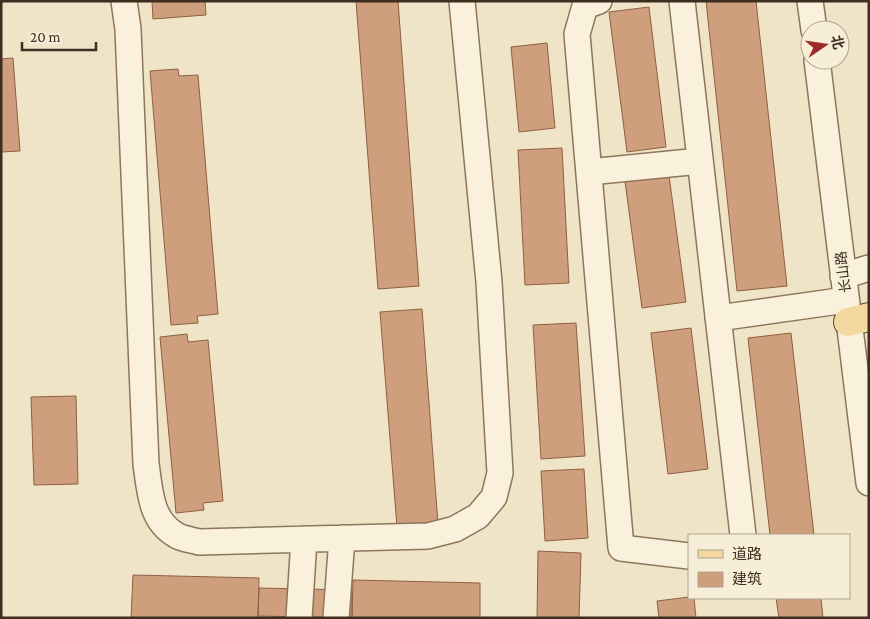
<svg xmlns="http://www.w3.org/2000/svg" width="870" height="619" font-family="'Crimson Pro','Noto Sans SC',serif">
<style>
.building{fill:#cf9f7d;stroke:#8d5f41}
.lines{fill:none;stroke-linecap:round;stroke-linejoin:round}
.minor-casing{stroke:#8d765c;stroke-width:28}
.major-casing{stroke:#5b4430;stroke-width:30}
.minor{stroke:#faf1dc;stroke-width:25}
.major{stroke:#f3d9a0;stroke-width:28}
.labels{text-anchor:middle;stroke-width:4;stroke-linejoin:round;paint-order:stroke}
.street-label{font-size:14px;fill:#3d2e20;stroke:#f7eed8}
</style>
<rect width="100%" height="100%" fill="#f0e4c8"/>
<path class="building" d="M 152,1 L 205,1 L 206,15 L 153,19 Z
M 356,1 L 398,1 L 419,286 L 378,289 Z
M 706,1 L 756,1 L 787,286 L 737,291 Z
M 649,7 L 666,147 L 627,152 L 609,12 Z
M 547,43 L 555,128 L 519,132 L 511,47 Z
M 13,58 L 20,151 L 1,152 L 1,59 Z
M 178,69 L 179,76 L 198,75 L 218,314 L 197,316 L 198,323 L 171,325 L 150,71 Z
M 562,148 L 569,283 L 525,285 L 518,150 Z
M 668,168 L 686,302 L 642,308 L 624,174 Z
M 422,309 L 438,524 L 397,527 L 380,312 Z
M 576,323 L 585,456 L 541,459 L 533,325 Z
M 691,328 L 708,469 L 668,474 L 651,333 Z
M 791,333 L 814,535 L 770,535 L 748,338 Z
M 187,334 L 188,342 L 208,340 L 223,501 L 203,503 L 204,510 L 176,513 L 160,337 Z
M 76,396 L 78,484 L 34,485 L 31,397 Z
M 584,469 L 588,538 L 545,541 L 541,471 Z
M 538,551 L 581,553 L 579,618 L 537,618 Z
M 133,575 L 259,578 L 258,618 L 131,618 Z
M 353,580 L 480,583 L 480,618 L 352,618 Z
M 259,588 L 352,590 L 352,618 L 258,616 Z
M 689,597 L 694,598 L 696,618 L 659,618 L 657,601 Z
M 776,598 L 821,598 L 823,618 L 779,618 Z"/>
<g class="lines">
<defs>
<path id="minor" d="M 124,1 L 128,29 L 146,464 C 150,490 150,520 176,535 C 182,539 192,540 199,542 L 428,536 L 455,529 L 478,516 L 494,497 L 500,473 L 489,282 L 462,1
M 599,1 L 585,6 L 577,34 L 621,548 L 689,556
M 682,1 L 743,535
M 810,1 L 814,30
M 817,60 L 869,483
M 589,172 L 700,161
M 843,276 L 869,268
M 718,318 L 846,300
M 299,618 L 304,539
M 336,618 L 342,538"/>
<path id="major" d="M 848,322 L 869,317"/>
</defs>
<use href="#minor" class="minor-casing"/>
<use href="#major" class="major-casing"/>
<use href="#minor" class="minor"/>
<use href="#major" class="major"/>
</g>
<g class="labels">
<g class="street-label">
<text transform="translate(843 272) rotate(-97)" y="5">长山路</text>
</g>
</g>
<rect width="870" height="619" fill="none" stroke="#3d2e20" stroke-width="5"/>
<rect x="688" y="534" width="162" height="65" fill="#f7eed8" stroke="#ada18e"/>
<rect x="698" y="550" width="25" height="8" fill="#f3d9a0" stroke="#ada18e"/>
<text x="732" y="559" font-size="15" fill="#3d2e20">道路</text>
<rect x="698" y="572" width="25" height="15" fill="#cf9f7d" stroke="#ada18e"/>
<text x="732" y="584" font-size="15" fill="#3d2e20">建筑</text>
<g transform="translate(825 45) rotate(77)"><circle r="24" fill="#f7eed8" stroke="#ada18e"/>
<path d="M0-4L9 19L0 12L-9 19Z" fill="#9e2a2b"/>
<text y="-8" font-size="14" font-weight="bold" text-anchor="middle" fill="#3d2e20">北</text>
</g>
<path d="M22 42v8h74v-8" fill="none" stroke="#3d2e20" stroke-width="2.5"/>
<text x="30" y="42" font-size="15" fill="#3d2e20" stroke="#f7eed8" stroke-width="4" paint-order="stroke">20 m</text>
</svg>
